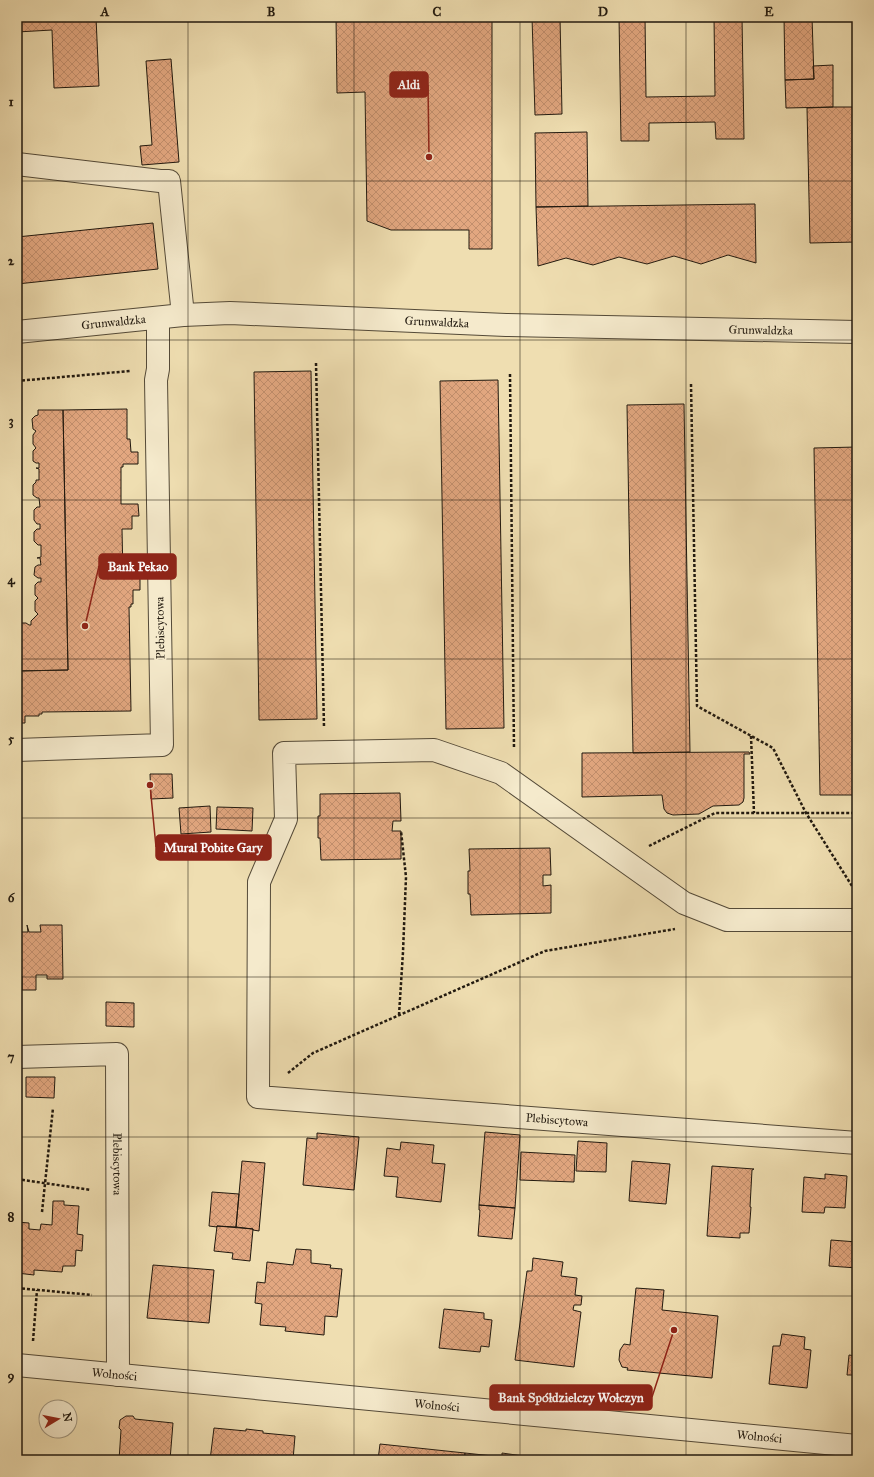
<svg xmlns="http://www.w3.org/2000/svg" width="874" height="1477" font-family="'IM FELL Great Primer',serif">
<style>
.building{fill:url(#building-cross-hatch);stroke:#21190f}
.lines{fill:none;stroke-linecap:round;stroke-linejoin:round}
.minor-casing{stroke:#544a38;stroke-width:24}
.path{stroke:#21190f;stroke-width:2.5;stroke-dasharray:3 2;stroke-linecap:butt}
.minor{stroke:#f5eacc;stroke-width:22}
.grid{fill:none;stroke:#21190f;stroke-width:1;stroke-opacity:0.55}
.labels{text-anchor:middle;stroke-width:4;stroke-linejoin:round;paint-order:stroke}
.street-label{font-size:12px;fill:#21190f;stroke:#f5eacc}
.leader{fill:none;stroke:#8f2418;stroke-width:1.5}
.callout-dot{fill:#8f2418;stroke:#f5eacc;stroke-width:1.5}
.callout{fill:#8f2418;stroke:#8f2418;stroke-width:1.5}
.callout-label{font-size:13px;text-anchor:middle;font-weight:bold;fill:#fff}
.neatline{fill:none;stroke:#21190f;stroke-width:1.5}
.grid-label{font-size:13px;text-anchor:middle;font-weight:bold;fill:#21190f}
</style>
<defs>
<pattern id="building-cross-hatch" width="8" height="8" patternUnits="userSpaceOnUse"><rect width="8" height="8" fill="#e2a780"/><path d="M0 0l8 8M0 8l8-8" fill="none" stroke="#c28f6d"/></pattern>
</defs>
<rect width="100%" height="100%" fill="#efdeb1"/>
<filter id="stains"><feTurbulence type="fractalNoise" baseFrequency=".005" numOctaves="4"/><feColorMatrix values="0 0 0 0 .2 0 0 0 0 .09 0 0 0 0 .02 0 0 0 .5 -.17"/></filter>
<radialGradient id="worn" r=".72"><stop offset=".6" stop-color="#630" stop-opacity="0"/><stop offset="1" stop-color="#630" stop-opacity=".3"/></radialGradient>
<path class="building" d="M 17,17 L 96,17 L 99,86 L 54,88 L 52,30 L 17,32 Z
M 336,17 L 492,17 L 492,249 L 469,249 L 469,230 L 391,230 L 367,221 L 365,92 L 337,93 Z
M 532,17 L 560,17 L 562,114 L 535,115 Z
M 619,17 L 645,17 L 646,97 L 715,96 L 714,17 L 742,17 L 744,139 L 716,139 L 715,122 L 649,123 L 649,141 L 621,141 Z
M 784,17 L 812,17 L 814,79 L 785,80 Z
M 171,59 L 179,162 L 142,165 L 140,146 L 152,145 L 146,61 Z
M 833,65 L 833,107 L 786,108 L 785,80 L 814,79 L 813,66 Z
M 833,107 L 857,107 L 857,242 L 810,243 L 807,108 Z
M 587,132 L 588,206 L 536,207 L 535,133 Z
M 755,204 L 756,263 L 728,255 L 701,264 L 674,256 L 647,264 L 619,257 L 593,265 L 566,258 L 538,266 L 536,207 Z
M 153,223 L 158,269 L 17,284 L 17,237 Z
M 311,371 L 317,719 L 259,720 L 254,372 Z
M 498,380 L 504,728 L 446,729 L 440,381 Z
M 684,404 L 690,752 L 633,753 L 627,405 Z
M 127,409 L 127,439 L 130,439 L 131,452 L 138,452 L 138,464 L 123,464 L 123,467 L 121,467 L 121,504 L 138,504 L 139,516 L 132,516 L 132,529 L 122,529 L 123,578 L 140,578 L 140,590 L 133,590 L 133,604 L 131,604 L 131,607 L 129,607 L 131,711 L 42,712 L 42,714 L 39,714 L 39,716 L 25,716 L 25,723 L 17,723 L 17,671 L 68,670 L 63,410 Z
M 38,410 L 63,410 L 68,670 L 17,671 L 17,623 L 26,623 L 29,625 L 31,625 L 31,621 L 38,614 L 35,611 L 35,601 L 38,598 L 35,595 L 35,585 L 38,582 L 41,582 L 41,578 L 38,578 L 34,575 L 35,567 L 38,565 L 41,565 L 40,558 L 37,558 L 41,557 L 41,545 L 38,545 L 34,541 L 34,532 L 37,529 L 40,529 L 40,524 L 37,524 L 34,520 L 34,510 L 37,507 L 40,507 L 39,498 L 37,498 L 33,495 L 33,485 L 36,482 L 36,480 L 39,480 L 39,469 L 36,468 L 39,468 L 39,463 L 36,463 L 33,461 L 33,451 L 36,448 L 33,444 L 33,435 L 36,431 L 33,429 L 32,419 L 35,416 L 38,415 Z
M 857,447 L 857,795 L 820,795 L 814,448 Z
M 744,752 L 749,752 L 750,754 L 744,754 L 744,798 L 743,802 L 739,805 L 713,806 L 699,814 L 673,815 L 667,813 L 664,809 L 662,795 L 582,797 L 582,753 Z
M 150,774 L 172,774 L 173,798 L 151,799 Z
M 400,793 L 401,821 L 393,821 L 392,831 L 401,831 L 401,859 L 321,860 L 320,838 L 318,838 L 318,816 L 320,816 L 320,794 Z
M 210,806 L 211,832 L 181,834 L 179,808 Z
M 217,807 L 253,808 L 252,831 L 216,829 Z
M 550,848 L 551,875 L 543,875 L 543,886 L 551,885 L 551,913 L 471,915 L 470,894 L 468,894 L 468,871 L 470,871 L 469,849 Z
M 27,925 L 29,932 L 41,932 L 40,925 L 62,925 L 63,979 L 47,979 L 47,975 L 36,975 L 36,990 L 22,990 L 22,976 L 17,976 L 17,932 L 28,932 Z
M 106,1002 L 134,1003 L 134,1027 L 106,1026 Z
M 26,1077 L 55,1077 L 54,1098 L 26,1097 Z
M 485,1132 L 520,1135 L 515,1208 L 479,1205 Z
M 317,1133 L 359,1137 L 354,1190 L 303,1185 L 307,1138 L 317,1139 Z
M 578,1141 L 607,1143 L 606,1172 L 576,1171 Z
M 401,1142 L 434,1145 L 432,1163 L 445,1164 L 441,1202 L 396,1197 L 398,1177 L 384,1176 L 387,1148 L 400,1150 Z
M 521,1152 L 575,1155 L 574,1182 L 520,1180 Z
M 242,1161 L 265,1163 L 259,1231 L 253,1230 L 253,1229 L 236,1227 Z
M 632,1161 L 670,1164 L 666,1204 L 629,1201 Z
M 712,1166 L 754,1169 L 752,1170 L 750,1207 L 751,1207 L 749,1233 L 740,1233 L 740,1238 L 707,1236 Z
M 825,1174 L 847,1176 L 845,1208 L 825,1207 L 824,1213 L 802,1212 L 804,1177 L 825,1179 Z
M 212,1192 L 239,1194 L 236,1227 L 217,1226 L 217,1227 L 209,1226 Z
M 53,1201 L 64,1201 L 64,1205 L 79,1206 L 77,1234 L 83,1235 L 82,1251 L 76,1250 L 75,1266 L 63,1266 L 62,1272 L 34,1270 L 34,1275 L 17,1273 L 17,1222 L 29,1223 L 29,1229 L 40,1230 L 41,1224 L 52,1225 Z
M 479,1205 L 515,1208 L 512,1239 L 478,1236 L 480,1210 L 479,1210 Z
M 217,1226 L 253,1229 L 250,1261 L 232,1259 L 233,1253 L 214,1251 Z
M 831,1240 L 857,1242 L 857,1268 L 829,1266 Z
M 296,1249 L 311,1250 L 311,1263 L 331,1265 L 330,1268 L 342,1269 L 337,1317 L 325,1316 L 324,1335 L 285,1331 L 286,1327 L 260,1325 L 262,1304 L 255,1303 L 257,1282 L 265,1283 L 267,1262 L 293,1265 Z
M 533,1258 L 563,1262 L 561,1276 L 577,1278 L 575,1295 L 582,1296 L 581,1305 L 574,1305 L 573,1310 L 581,1312 L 574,1367 L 515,1360 L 527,1271 L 532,1271 Z
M 153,1265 L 214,1270 L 209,1323 L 147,1318 Z
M 636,1288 L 664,1290 L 662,1310 L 718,1316 L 712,1378 L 627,1370 L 628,1368 L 622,1367 L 619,1360 L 620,1350 L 624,1344 L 630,1345 Z
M 444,1309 L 484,1313 L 484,1319 L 492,1320 L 489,1347 L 481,1346 L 480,1352 L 439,1348 Z
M 782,1334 L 805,1337 L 804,1349 L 811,1350 L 807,1388 L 769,1384 L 773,1346 L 780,1346 Z
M 857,1344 L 857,1375 L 847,1375 L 849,1355 L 856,1356 Z
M 126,1416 L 133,1416 L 135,1419 L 173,1423 L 170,1460 L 119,1460 L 121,1430 L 119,1428 L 120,1420 Z
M 214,1428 L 246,1431 L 246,1429 L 263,1431 L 263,1433 L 295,1436 L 293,1460 L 210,1460 Z
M 380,1444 L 465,1453 L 464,1460 L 378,1460 Z
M 465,1453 L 502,1457 L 502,1453 L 530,1457 L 529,1459 L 536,1460 L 464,1460 Z"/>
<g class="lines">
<defs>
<g id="minor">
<path d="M 17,164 L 160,181 L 169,181 L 183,315"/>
<path id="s1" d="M 17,332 L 183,315 L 230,313 L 506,325 L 857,332"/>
<path d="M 17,750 L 162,745 L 156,380 L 158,369 L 158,318"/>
<path id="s2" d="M 857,920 L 727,920 L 684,903 L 501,773 L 434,750 L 284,753 L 286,819 L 259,882 L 258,1097 L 857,1143"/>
<path id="s3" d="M 17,1057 L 117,1054 L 118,1375"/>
<path id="s4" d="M 17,1365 L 857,1446"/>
</g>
</defs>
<use href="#minor" class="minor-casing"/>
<path class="path" d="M 316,363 L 324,727
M 510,374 L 514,749
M 17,381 L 130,371
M 691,384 L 697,706 L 773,748 L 806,813 L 857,894
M 751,736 L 754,813
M 649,846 L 715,813 L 857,813
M 399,1015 L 403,952 L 406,877 L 401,831
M 288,1073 L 313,1053 L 545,951 L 675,929
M 17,1179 L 91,1190
M 42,1212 L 53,1108
M 17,1288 L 92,1295
M 33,1341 L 37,1290"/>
<use href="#minor" class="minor"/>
</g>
<path class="grid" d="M 188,17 L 188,1460M 354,17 L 354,1460M 520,17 L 520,1460M 686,17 L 686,1460M 17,181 L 857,181M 17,340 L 857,340M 17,500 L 857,500M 17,659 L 857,659M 17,818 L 857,818M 17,977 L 857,977M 17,1137 L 857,1137M 17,1296 L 857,1296"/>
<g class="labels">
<g class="street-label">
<text dy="4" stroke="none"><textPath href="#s1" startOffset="97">Grunwaldzka</textPath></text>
<text dy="4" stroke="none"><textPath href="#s1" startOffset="421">Grunwaldzka</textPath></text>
<text dy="4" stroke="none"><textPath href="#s1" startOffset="745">Grunwaldzka</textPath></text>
<text transform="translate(160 628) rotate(-91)" y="4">Plebiscytowa</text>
<text dy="4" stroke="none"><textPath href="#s2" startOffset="1271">Plebiscytowa</textPath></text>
<text dy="4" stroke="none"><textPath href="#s3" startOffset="210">Plebiscytowa</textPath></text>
<text dy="4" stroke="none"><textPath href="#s4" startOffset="98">Wolności</textPath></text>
<text dy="4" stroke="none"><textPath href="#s4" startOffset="422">Wolności</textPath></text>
<text dy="4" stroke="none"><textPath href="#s4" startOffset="746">Wolności</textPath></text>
</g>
</g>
<path class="leader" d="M429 157L428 85M85 626L99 566M150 785L156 847M674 1330L652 1397"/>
<g class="callout-dot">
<circle cx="429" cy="157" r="4"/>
<circle cx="85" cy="626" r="4"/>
<circle cx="150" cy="785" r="4"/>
<circle cx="674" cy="1330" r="4"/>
</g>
<g class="callout">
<rect x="390" y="72" width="38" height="25" rx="4"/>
<rect x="99" y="554" width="77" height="25" rx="4"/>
<rect x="156" y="835" width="115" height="25" rx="4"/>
<rect x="490" y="1385" width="162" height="25" rx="4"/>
</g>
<g class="callout-label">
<text x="409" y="89">Aldi</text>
<text x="138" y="571">Bank Pekao</text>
<text x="213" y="852">Mural Pobite Gary</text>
<text x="571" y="1402">Bank Spółdzielczy Wołczyn</text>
</g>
<rect width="874" height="1477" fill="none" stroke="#efdeb1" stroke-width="44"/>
<g transform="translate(58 1419) rotate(80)"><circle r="19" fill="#f5eacc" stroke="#a09680"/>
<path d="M0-3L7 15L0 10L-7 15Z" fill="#8f2418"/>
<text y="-6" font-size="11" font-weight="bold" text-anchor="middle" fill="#21190f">N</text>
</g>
<rect x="22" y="22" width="830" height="1433" class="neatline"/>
<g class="grid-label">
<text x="105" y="16">A</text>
<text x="271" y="16">B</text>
<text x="437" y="16">C</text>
<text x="603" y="16">D</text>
<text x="769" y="16">E</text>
<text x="11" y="106">1</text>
<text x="11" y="265">2</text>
<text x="11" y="425">3</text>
<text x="11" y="584">4</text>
<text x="11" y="743">5</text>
<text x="11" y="902">6</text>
<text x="11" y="1061">7</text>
<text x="11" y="1221">8</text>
<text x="11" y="1380">9</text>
</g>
<rect width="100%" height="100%" filter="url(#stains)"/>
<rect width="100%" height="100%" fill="url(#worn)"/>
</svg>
